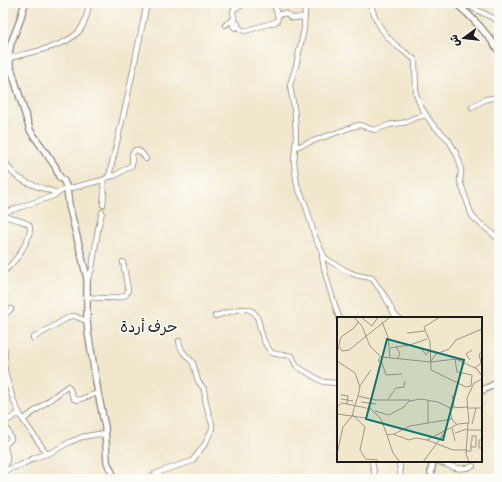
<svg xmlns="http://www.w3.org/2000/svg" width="502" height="482" font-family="Pangolin,'Playpen Sans Arabic',sans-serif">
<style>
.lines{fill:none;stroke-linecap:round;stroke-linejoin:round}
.minor-casing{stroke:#868274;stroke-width:6}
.major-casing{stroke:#868274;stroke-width:8}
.minor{stroke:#fff;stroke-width:4.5}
.major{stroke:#fff;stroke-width:5.5}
.labels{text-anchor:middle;stroke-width:3;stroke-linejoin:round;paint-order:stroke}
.quarter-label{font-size:15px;fill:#1c1c1c;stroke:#fdfcf7}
.inset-road{fill:none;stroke:#9c9686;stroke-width:1}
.view{fill:#0f766e;fill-opacity:0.15;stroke:#0f766e;stroke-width:2}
.inset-edge{fill:none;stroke:#1c1c1c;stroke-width:2}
</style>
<rect width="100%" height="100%" fill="#fdfcf7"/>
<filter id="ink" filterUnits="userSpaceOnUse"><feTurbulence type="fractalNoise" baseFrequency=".025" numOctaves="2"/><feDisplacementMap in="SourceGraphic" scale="8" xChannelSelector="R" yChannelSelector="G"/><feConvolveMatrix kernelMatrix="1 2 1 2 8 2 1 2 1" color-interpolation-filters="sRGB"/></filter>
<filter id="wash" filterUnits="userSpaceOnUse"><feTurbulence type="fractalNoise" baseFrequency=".012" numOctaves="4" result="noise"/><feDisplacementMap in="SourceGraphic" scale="16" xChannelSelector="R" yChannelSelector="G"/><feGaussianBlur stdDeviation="0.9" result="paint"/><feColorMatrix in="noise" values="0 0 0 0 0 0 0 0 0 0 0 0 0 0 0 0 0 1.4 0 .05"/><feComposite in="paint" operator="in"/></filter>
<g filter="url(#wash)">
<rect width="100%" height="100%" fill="#f1e7cd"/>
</g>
<g filter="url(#ink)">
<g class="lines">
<defs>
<path id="minor" d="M 303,3 L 305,7 L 304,29 L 296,66 L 290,85 L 295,115 L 296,138 L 294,162 L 297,185 L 306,206 L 315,237 L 324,256 L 328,260 L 347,271 L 356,275 L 372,278 L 386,298 L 394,314 L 399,318
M 370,3 C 375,20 383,35 397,46 C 403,51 409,55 415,60 L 416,94 L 421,107 L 432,124 L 448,139 L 456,153 L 460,163 L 461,171 L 460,181 L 472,216 L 477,221 L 492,233 L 499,240
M 460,3 L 469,6 L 499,21
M 277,15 L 286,13 L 291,18 L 293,18 L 305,17
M 235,22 L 237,23 L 238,24 L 238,26 L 236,28 L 234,27 L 233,25 L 233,23 L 235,22 L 233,12 L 234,9 L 246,3
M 225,25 L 234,19
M 238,26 L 242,30 L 245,31 L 275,22 L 277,21 L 278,18 L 274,3
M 9,58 C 30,52 71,47 82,27 C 86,20 88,11 89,3
M 3,71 L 10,65
M 472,107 L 486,99 L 499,97
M 296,147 L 355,126 L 360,125 L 374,130 L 389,125 L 407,122 L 414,118 L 426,115
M 3,158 C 6,163 9,169 14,174 C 25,184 43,188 57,193
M 109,177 L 116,175 L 132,165 L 132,154 L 135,150 C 141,150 143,155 146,159
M 103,205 L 104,193 L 103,180
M 3,213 L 53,196 L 63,190 L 103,180 L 109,176 L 126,104 L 147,3
M 3,216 C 9,218 26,221 29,225 C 34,232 19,256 14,261 C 11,265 7,269 3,272
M 322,255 C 324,277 333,297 339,318
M 87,281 L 92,269 L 98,229 L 102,212
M 87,297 C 98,298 117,300 126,295 L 128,290 L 123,262
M 3,316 L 11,309
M 215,316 C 222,314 238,308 245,309 C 260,310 258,325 262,335 C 263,340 268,348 271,352 C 276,356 286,354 292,356 L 296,365 L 298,367 L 323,382 L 338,383
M 33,338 L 71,316 L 74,316 L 87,321
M 3,344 L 5,351 L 4,364 L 6,376 L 14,402 L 23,420 L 47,454
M 23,420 L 68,386 C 71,389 71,395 74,399 L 78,400 L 98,393
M 372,461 L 375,479
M 399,461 L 401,479
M 437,461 C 450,466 459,472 473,466
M 3,470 C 10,460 6,456 5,445 L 11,439 L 5,424 L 5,422 L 19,413
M 3,471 L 21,465 L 34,458 L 52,452 L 70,442 L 82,437 L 98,434 L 106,435
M 147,479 L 159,472 L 192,461 L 205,444 L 212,429 L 212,424 L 206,404 L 204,389 L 198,381 L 193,363 L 183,352 L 180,346 L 179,341"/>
<path id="major" d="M 25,3 L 19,23 L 11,43 L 9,53 L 10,65 L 30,130 L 55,166 L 60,178
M 456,3 C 472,17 487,33 499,51
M 59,176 L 64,181 L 67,189 L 69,205 L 87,278 L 87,321 L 88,332 L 98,393 L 105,427 L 107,462 L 115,479
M 481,391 L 499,382
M 433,461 L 431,472 L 433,479"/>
</defs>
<use href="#minor" class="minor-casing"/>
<use href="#major" class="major-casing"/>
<use href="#minor" class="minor"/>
<use href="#major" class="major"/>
</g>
</g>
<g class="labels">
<g class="quarter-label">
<text x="149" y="332">حرف أردة</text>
</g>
</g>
<g transform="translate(337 317)">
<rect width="145" height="145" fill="#f1e7cd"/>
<path class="inset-road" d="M 17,0 L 25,9 L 33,29 L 44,40 L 94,45 L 119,42 L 140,52 L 145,59M 24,0 L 35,9 L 41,0M 103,0 L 87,10 L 93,25 L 94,53 L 129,70 L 134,69M 45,5 L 51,20 L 53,41M 70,16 L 88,14M 59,29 L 63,37 L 60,42M 3,30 L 5,34 L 12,33 L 53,0M 83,30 L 89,38 L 93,33M 53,31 L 73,28 L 90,22M 0,36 L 4,20 L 17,11 L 21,5M 43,40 L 41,44 L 45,46 L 49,58 L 65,57M 118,42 L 120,55 L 135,58 L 134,69M 133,43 L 129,37 L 135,33M 0,44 L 18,56 L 23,70 L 21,79M 94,44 L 99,37 L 112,32 L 119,23 L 145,12M 138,51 L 144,46 L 142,37 L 145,35M 22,70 L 34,53M 4,78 L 11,79 L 10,87M 114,79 L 116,80 L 117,90M 4,82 L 16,84M 51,82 L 59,71 L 67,70 L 68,64M 24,85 L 39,87M 18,88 L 21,79 L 38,83 L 73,83M 0,89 L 5,86 L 34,92 L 44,102 L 50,118 L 56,117 L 72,123 L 79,121 L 90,123 L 121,107 L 132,106 L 130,81 L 137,66 L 145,62M 113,91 L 115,102 L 120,108M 131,91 L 145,91M 38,94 L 52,98 L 67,90 L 72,84 L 84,82 L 101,85 L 113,91 L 131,90M 0,97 L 29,101M 16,98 L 28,110M 91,106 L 91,84M 131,106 L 129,137 L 132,145M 135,107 L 139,91M 28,110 L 23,133 L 28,141M 115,111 L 118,124M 130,113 L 145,113M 118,116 L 130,112M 57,117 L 73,109 L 115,102M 50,118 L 56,136 L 63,145M 90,123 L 116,133 L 130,133M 145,123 L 142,123 L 142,131 L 145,131M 134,130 L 139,130 L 139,119 L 135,119 L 135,124M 129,134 L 134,134 L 134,124M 0,137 L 6,110 L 15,99 L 18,88M 28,142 L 41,143M 86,145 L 108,115"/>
<path class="view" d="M 50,22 L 127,43 L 106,123 L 29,102 Z"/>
<rect width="145" height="145" class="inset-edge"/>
</g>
<rect width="502" height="482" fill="none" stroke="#fdfcf7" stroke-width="16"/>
<g transform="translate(464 38) rotate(255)" stroke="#fdfcf7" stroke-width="3" paint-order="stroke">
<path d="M0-3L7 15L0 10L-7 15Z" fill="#1c1c1c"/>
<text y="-6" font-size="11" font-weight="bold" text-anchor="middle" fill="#1c1c1c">ش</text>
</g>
</svg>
